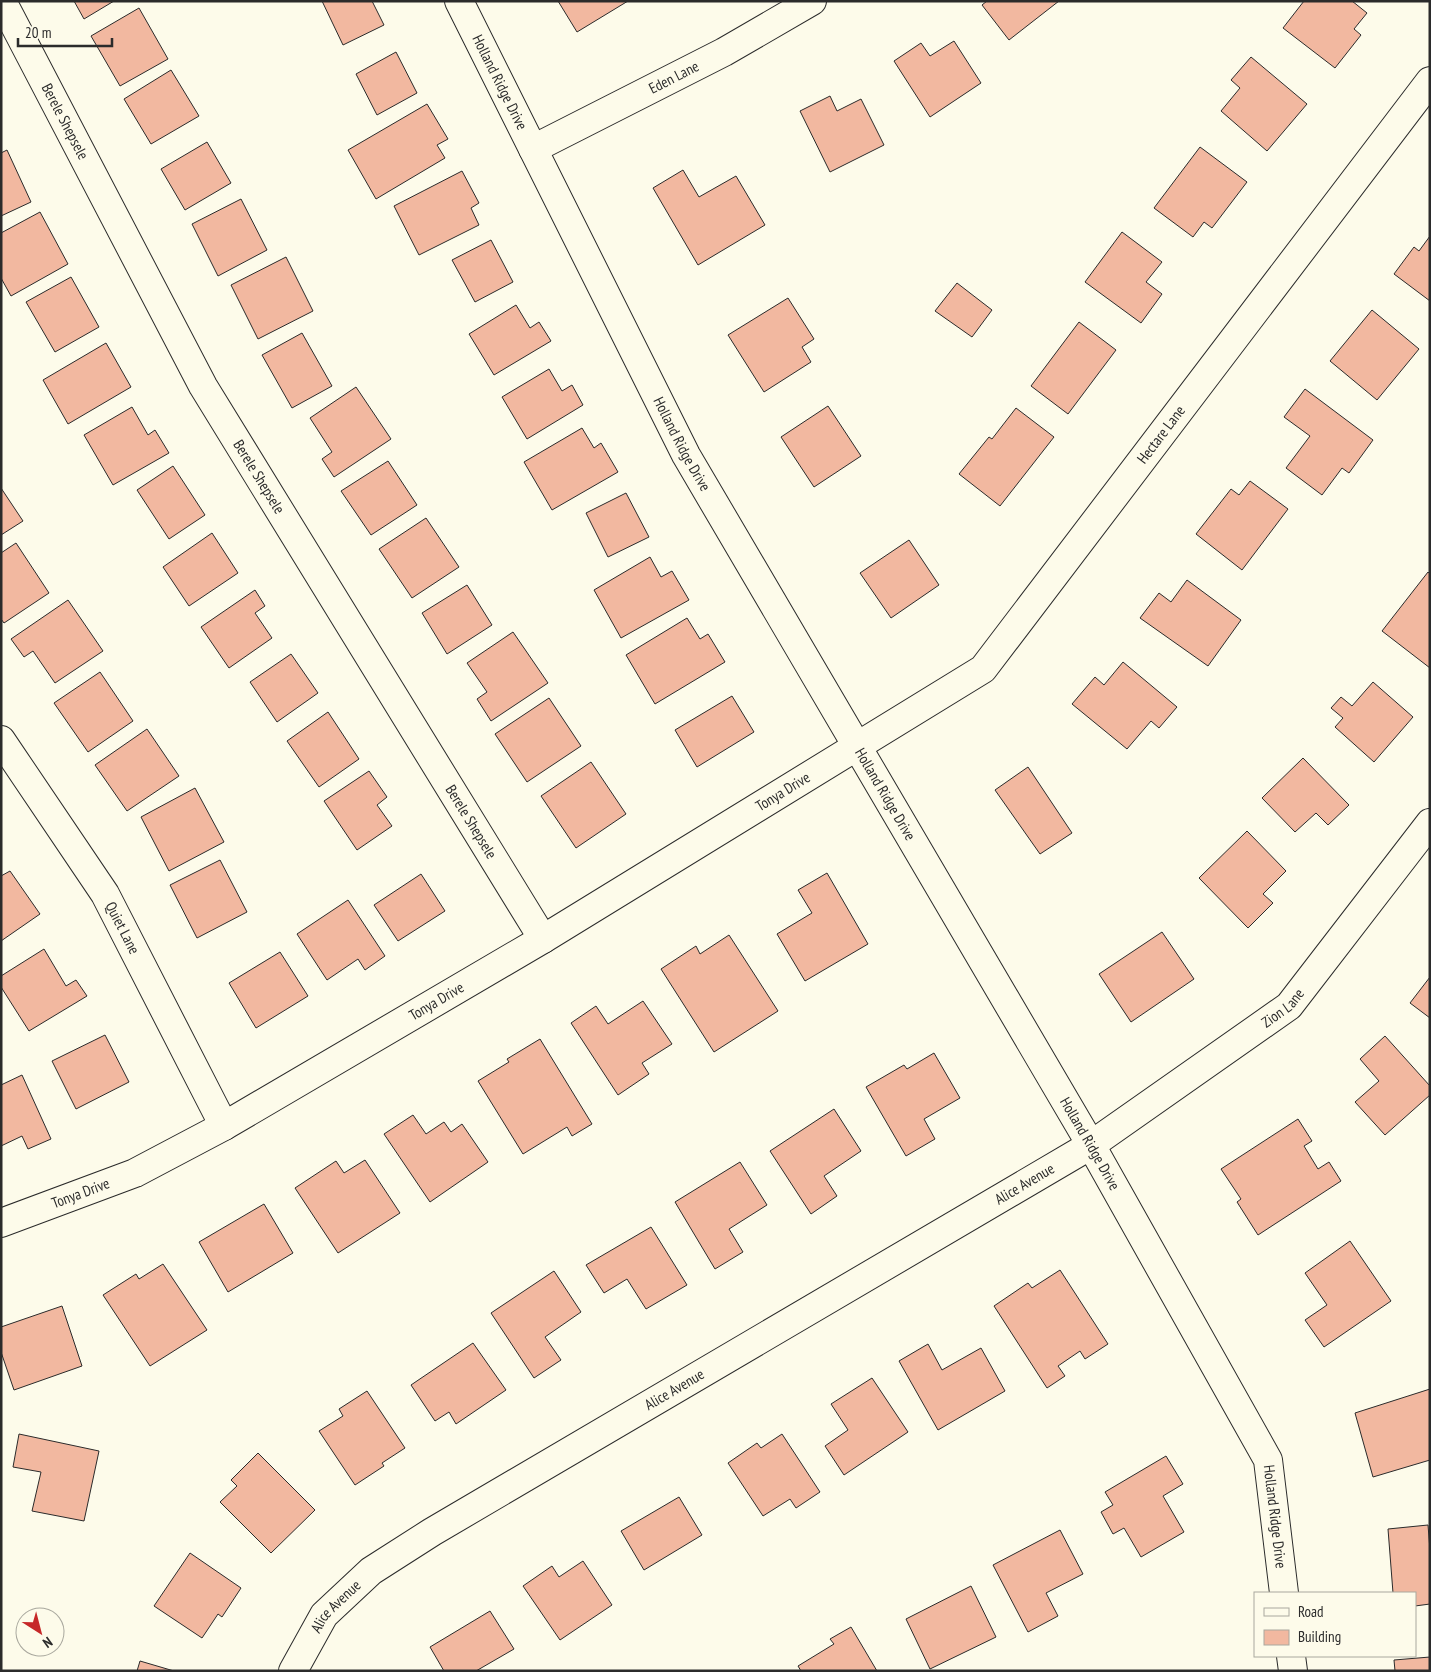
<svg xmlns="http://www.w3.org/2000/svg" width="1431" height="1672" font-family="'PT Sans Narrow',sans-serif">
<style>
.building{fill:#f2b8a0;stroke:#2b2b2b}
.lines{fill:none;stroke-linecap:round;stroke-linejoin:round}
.street-casing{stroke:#2b2b2b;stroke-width:30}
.street{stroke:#fdfbea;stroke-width:28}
.labels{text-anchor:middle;stroke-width:4;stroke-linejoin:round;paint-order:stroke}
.street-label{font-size:15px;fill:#2b2b2b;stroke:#fdfbea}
</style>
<rect width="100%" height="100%" fill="#fdfbea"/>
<path class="building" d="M 74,1 L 114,1 L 84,19 Z
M 322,1 L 372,1 L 384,25 L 343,45 Z
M 558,1 L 628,1 L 577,32 Z
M 987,1 L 1059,1 L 1009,40 L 982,5 Z
M 1304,1 L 1352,1 L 1367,13 L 1354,29 L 1361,35 L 1335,68 L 1283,28 Z
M 139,8 L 168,59 L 120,86 L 91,36 Z
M 954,41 L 981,83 L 930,117 L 894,61 L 921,43 L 930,56 Z
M 396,52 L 417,93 L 377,115 L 356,74 Z
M 1251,57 L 1307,104 L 1267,151 L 1221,111 L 1240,88 L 1231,80 Z
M 171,70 L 199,116 L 151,144 L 124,99 Z
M 830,96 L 837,111 L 861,99 L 884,145 L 830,172 L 800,111 Z
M 427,104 L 448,139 L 437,145 L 445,158 L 376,199 L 348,150 Z
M 207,142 L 231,183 L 185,210 L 161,169 Z
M 1200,147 L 1247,182 L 1212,228 L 1204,222 L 1193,237 L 1154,208 Z
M 7,150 L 31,202 L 1,216 L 1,153 Z
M 683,170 L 699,197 L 736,176 L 765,225 L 698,265 L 653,188 Z
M 462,171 L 479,203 L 471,208 L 479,225 L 419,255 L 394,206 Z
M 241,199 L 267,250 L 218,276 L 192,224 Z
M 40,212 L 68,264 L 11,296 L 1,278 L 1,233 Z
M 1122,232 L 1162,262 L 1146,282 L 1162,294 L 1141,323 L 1085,282 Z
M 1430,236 L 1430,301 L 1394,274 L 1414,247 L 1419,251 Z
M 491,240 L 513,282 L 475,302 L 452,260 Z
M 286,257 L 313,311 L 258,339 L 231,285 Z
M 71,277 L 99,327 L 55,352 L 26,302 Z
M 957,283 L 992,310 L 972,337 L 935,311 Z
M 788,298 L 814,339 L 802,347 L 811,362 L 764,392 L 728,335 Z
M 516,305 L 530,328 L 539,322 L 551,341 L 494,375 L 469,334 Z
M 1372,310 L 1419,349 L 1377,400 L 1330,361 Z
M 1079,322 L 1116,350 L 1068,414 L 1031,386 Z
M 302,333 L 332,386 L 292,408 L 262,355 Z
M 106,343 L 131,387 L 68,424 L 43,380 Z
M 549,369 L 562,391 L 572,385 L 583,405 L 527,439 L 502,397 Z
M 356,387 L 391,439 L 334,477 L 322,459 L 332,452 L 310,418 Z
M 1305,389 L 1373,440 L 1349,473 L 1342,468 L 1322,495 L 1286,468 L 1310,436 L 1284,417 Z
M 828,406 L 861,456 L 814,487 L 781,437 Z
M 132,407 L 148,435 L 155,430 L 169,453 L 113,485 L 84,435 Z
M 1016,408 L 1054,437 L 1000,506 L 959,474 L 989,437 L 992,439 Z
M 582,428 L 594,448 L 601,443 L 618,472 L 552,510 L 524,462 Z
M 388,461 L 417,505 L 371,535 L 341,491 Z
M 173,466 L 205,515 L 169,539 L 137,490 Z
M 1250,481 L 1288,509 L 1242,570 L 1196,534 L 1231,489 L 1239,495 Z
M 1,488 L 23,521 L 1,535 Z
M 626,493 L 649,537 L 608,557 L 586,513 Z
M 426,518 L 459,567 L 412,598 L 379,549 Z
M 212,533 L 238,573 L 189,606 L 163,567 Z
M 909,540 L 939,585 L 891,618 L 860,573 Z
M 16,543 L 49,593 L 4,623 L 1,619 L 1,553 Z
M 650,557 L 661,577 L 672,571 L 689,600 L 621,638 L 594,590 Z
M 1428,572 L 1430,574 L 1430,668 L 1382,631 Z
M 1187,580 L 1241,620 L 1208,666 L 1140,618 L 1159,593 L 1171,602 Z
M 467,585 L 492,625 L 447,654 L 422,613 Z
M 255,590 L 265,606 L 255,613 L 272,638 L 229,668 L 201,627 Z
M 68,600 L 103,651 L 55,683 L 33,651 L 24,657 L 11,639 Z
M 687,618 L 700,639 L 708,634 L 725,662 L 655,704 L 626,655 Z
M 513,632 L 548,683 L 491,721 L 477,699 L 487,692 L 467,663 Z
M 291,654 L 318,693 L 277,722 L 250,682 Z
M 1123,662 L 1177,707 L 1159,728 L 1151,721 L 1127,749 L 1072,704 L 1095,677 L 1104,685 Z
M 100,672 L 133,721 L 88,752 L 54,703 Z
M 1373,682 L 1413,717 L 1374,762 L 1335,727 L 1343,718 L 1331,708 L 1341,697 L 1352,706 Z
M 732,696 L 754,732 L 697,767 L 675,730 Z
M 549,698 L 581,746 L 527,782 L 495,734 Z
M 328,712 L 359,759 L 319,787 L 287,741 Z
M 147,729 L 179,776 L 127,811 L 95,765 Z
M 1303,758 L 1349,805 L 1328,825 L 1316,813 L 1295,832 L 1262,798 Z
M 591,762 L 626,814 L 576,848 L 541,796 Z
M 1028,767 L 1072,833 L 1040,854 L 995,790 Z
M 369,771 L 387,797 L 377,805 L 392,826 L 357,850 L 324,801 Z
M 195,788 L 224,842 L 169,871 L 141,817 Z
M 1247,831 L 1286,871 L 1263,894 L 1273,903 L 1248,928 L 1199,878 Z
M 220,860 L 247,912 L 197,938 L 170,885 Z
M 10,871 L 40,914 L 1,941 L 1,876 Z
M 827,873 L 868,944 L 805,981 L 777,934 L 812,913 L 798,890 Z
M 421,874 L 445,911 L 398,941 L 374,905 Z
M 348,900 L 385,956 L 365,970 L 358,959 L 327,980 L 297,934 Z
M 1162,932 L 1194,979 L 1131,1022 L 1099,974 Z
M 729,935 L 778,1011 L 714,1052 L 661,969 L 696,946 L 700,954 Z
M 44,949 L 66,986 L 76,980 L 87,996 L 29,1031 L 1,987 L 1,976 Z
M 280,952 L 308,996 L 256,1028 L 229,983 Z
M 1430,977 L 1430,1018 L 1410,1003 Z
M 643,1001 L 672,1044 L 642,1063 L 649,1074 L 618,1095 L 571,1023 L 596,1006 L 608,1024 Z
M 105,1035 L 129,1082 L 76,1109 L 52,1061 Z
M 1385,1036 L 1430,1086 L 1430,1095 L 1385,1135 L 1355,1102 L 1379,1081 L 1360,1059 Z
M 540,1039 L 592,1124 L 572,1136 L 567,1127 L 523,1154 L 478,1081 L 509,1062 L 507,1059 Z
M 934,1053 L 960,1098 L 924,1119 L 935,1139 L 906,1156 L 866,1087 L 904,1065 L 907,1069 Z
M 22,1075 L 51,1139 L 28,1149 L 22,1136 L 1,1146 L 1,1085 Z
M 834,1109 L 861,1151 L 824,1176 L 837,1196 L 811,1214 L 770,1151 Z
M 413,1115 L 426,1134 L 444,1122 L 451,1132 L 462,1124 L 488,1162 L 430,1202 L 384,1134 Z
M 1298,1119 L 1312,1141 L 1304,1146 L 1318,1169 L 1329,1162 L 1341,1181 L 1258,1235 L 1237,1202 L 1241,1199 L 1221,1169 Z
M 365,1160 L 400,1213 L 338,1253 L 295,1188 L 336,1161 L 344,1173 Z
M 740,1162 L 767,1205 L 729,1229 L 743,1252 L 715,1269 L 675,1202 Z
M 264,1204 L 293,1253 L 228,1292 L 199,1242 Z
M 651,1227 L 687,1285 L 646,1309 L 627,1279 L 604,1293 L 586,1265 Z
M 1350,1241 L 1391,1301 L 1324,1347 L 1305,1320 L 1327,1305 L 1305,1273 Z
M 163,1264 L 207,1330 L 150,1366 L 103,1295 L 136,1274 L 139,1279 Z
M 1060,1270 L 1108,1344 L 1085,1359 L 1080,1351 L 1058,1366 L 1065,1376 L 1047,1388 L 994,1306 L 1028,1283 L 1032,1288 Z
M 554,1271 L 581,1312 L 545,1337 L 561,1360 L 534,1378 L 491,1313 Z
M 62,1306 L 82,1366 L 14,1390 L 1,1352 L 1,1327 Z
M 473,1343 L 506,1390 L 456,1424 L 449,1412 L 435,1421 L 411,1385 Z
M 928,1344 L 942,1370 L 981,1348 L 1005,1391 L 938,1430 L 899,1361 Z
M 872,1378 L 908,1432 L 844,1475 L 825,1446 L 848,1430 L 831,1404 Z
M 1430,1389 L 1430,1460 L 1373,1477 L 1355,1413 Z
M 367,1391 L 405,1448 L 382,1463 L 384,1466 L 355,1485 L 319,1431 L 343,1416 L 339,1409 Z
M 19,1434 L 99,1451 L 84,1521 L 32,1511 L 41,1472 L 13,1467 Z
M 782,1434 L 820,1492 L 796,1508 L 790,1499 L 763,1516 L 728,1463 L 757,1443 L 761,1448 Z
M 258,1453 L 315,1510 L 271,1553 L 220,1502 L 237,1486 L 231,1480 Z
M 1166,1456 L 1183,1484 L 1163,1496 L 1184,1532 L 1141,1557 L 1124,1528 L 1113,1534 L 1101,1512 L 1113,1505 L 1105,1492 Z
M 679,1497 L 702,1535 L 644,1570 L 621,1531 Z
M 1428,1525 L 1430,1550 L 1430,1604 L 1415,1606 L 1415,1593 L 1393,1593 L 1388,1529 Z
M 1060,1530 L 1083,1574 L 1046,1593 L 1058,1616 L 1028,1632 L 993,1565 Z
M 190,1553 L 241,1588 L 222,1617 L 218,1614 L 202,1638 L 154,1606 Z
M 583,1561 L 612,1605 L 560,1640 L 523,1586 L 552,1566 L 559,1577 Z
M 971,1586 L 996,1637 L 930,1669 L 906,1619 Z
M 490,1611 L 514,1649 L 476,1671 L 444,1671 L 430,1647 Z
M 851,1627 L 877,1671 L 801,1671 L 798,1666 L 834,1644 L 830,1639 Z
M 1430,1657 L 1430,1671 L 1395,1671 L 1394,1660 Z
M 140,1661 L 174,1671 L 137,1671 Z"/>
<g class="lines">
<defs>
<g id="street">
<path id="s1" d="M 2,1 L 203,386 L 543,939"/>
<path id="s2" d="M 459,1 L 686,455 L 1091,1145 L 1268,1460 L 1284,1593"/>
<path id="s3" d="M 533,149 L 724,52 L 812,1"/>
<path id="s4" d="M 1,740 L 105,894 L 224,1126"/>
<path id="s5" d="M 1,1223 L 135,1173 L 224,1126 L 543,939 L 983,669 L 1430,81"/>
<path d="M 1291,1656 L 1293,1671"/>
<path id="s6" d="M 293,1671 L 324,1615 L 371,1571 L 432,1532 L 1091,1145 L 1289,1006 L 1430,823"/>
</g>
</defs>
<use href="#street" class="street-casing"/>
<use href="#street" class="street"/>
</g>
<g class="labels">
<g class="street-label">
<text dy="5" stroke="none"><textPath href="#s3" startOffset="158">Eden Lane</textPath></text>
<text dy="5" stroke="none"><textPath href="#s2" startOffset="91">Holland Ridge Drive</textPath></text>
<text dy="5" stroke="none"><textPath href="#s1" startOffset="136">Berele Shepsele</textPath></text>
<text dy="5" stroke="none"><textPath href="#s5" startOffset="1424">Hectare Lane</textPath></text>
<text dy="5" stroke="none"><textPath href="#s2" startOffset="496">Holland Ridge Drive</textPath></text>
<text dy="5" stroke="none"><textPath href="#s1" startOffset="541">Berele Shepsele</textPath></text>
<text dy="5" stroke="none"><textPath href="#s5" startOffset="895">Tonya Drive</textPath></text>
<text dy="5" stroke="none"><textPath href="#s2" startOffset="901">Holland Ridge Drive</textPath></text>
<text dy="5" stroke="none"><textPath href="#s1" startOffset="946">Berele Shepsele</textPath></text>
<text dy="5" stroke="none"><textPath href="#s4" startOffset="224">Quiet Lane</textPath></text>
<text dy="5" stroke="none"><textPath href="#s5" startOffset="490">Tonya Drive</textPath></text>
<text dy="5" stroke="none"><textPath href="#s6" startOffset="1201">Zion Lane</textPath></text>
<text dy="5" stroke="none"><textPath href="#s2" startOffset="1306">Holland Ridge Drive</textPath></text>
<text dy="5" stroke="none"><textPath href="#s6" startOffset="888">Alice Avenue</textPath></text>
<text dy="5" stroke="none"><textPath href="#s5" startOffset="85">Tonya Drive</textPath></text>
<text dy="5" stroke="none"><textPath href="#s6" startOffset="482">Alice Avenue</textPath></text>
<text dy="5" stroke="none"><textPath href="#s2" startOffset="1726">Holland Ridge Drive</textPath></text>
<text dy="5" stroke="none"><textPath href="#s6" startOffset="78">Alice Avenue</textPath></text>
</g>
</g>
<rect width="1431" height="1672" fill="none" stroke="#2b2b2b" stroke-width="5"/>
<rect x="1254" y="1592" width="162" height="65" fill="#fdfbea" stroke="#a9a89e"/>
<rect x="1264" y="1608" width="25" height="8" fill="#fdfbea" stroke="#a9a89e"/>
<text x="1298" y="1617" font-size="15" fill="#2b2b2b">Road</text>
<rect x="1264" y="1630" width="25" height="15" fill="#f2b8a0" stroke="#a9a89e"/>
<text x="1298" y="1642" font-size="15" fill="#2b2b2b">Building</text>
<g transform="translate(40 1632) rotate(144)"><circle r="24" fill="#fdfbea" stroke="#a9a89e"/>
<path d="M0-4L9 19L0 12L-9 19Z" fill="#c62828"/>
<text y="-8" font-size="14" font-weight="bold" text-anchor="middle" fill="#2b2b2b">N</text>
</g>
<path d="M18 38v8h94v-8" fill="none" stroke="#2b2b2b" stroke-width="2.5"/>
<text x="25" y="38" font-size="15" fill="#2b2b2b" stroke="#fdfbea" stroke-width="4" paint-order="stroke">20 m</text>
</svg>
